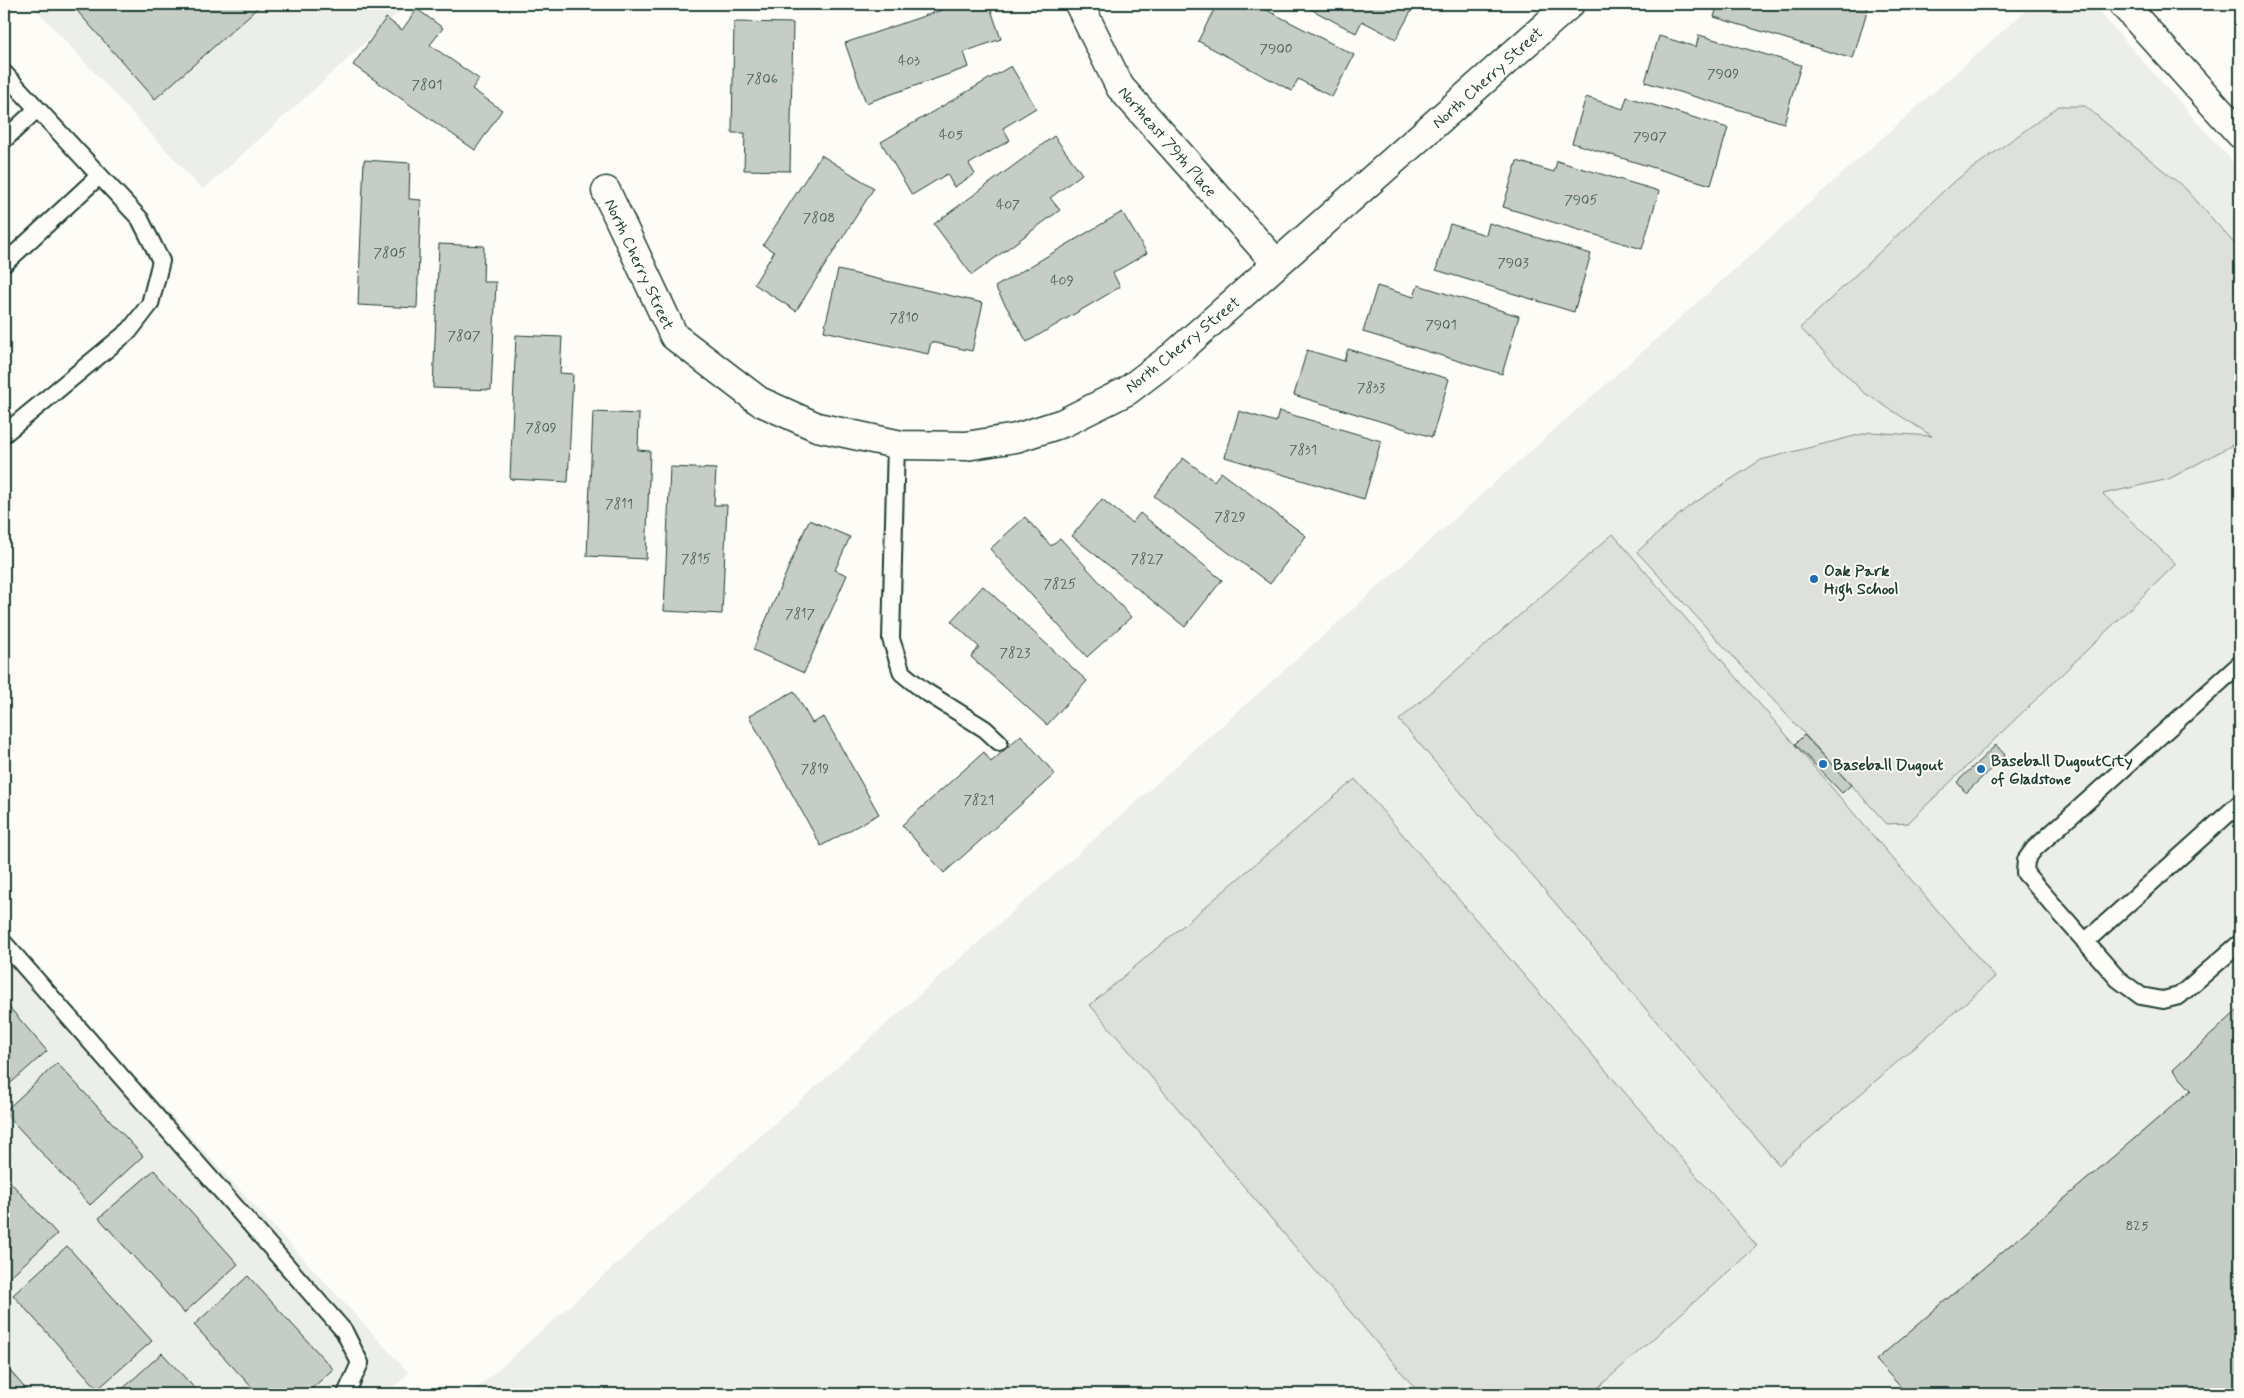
<svg xmlns="http://www.w3.org/2000/svg" width="2244" height="1398" font-family="Mynerve,sans-serif">
<style>
.built{fill:#eceee9}
.green{fill:#dde0db;stroke:#7e8e88}
.building{fill:#c6cdc7;stroke:#1f3d34}
.lines{fill:none;stroke-linecap:round;stroke-linejoin:round}
.service-casing{stroke:#1f3d34;stroke-width:20}
.minor-casing{stroke:#1f3d34;stroke-width:31}
.service{stroke:#fdfcf7;stroke-width:16}
.minor{stroke:#fdfcf7;stroke-width:28}
.poi-dot{fill:#1f6fb2;stroke:#fdfcf7;stroke-width:2}
.labels{text-anchor:middle;stroke-width:4;stroke-linejoin:round;paint-order:stroke}
.number-label{font-size:14px;fill:#496159}
.street-label{font-size:16px;fill:#1f3d34;stroke:#fdfcf7}
.poi-label{font-size:16px;font-weight:bold;fill:#1f3d34;stroke:#fdfcf7;text-anchor:start}
</style>
<rect width="100%" height="100%" fill="#fdfcf7"/>
<filter id="ink" filterUnits="userSpaceOnUse"><feTurbulence type="fractalNoise" baseFrequency=".02" numOctaves="2"/><feDisplacementMap in="SourceGraphic" scale="10" xChannelSelector="R" yChannelSelector="G"/><feConvolveMatrix kernelMatrix="1 2 1 2 8 2 1 2 1" color-interpolation-filters="sRGB"/></filter>
<g filter="url(#ink)">
<path class="built" d="M 31,4 L 408,4 L 203,190 Z
M 2033,4 L 2092,4 L 2240,170 L 2240,1394 L 466,1394 L 483,1383 Z
M 4,935 L 409,1373 L 386,1394 L 4,1394 Z"/>
<path class="green" d="M 2059,106 L 2085,106 L 2186,189 L 2240,250 L 2240,441 L 2169,479 L 2103,494 L 2176,564 L 1908,823 L 1887,824 L 1637,552 L 1688,507 L 1761,460 L 1870,432 L 1932,436 L 1863,392 L 1800,328 L 1952,183 Z
M 1613,534 L 1995,977 L 1779,1165 L 1399,720 Z
M 1355,779 L 1757,1246 L 1591,1394 L 1420,1394 L 1090,1005 Z"/>
<path class="building" d="M 71,4 L 262,4 L 155,99 Z
M 834,4 L 859,4 L 834,8 Z
M 959,4 L 989,4 L 1001,39 L 964,52 L 969,67 L 866,103 L 845,43 Z
M 1217,4 L 1255,4 L 1354,55 L 1332,97 L 1298,79 L 1292,91 L 1198,41 Z
M 1301,4 L 1415,4 L 1396,39 L 1362,21 L 1356,33 Z
M 1718,4 L 1869,4 L 1853,59 L 1714,17 Z
M 417,9 L 443,28 L 430,45 L 479,79 L 472,89 L 502,110 L 475,150 L 353,65 L 386,18 L 402,30 Z
M 734,22 L 793,23 L 790,171 L 744,170 L 745,133 L 732,133 Z
M 1699,35 L 1801,65 L 1784,123 L 1645,82 L 1659,36 L 1696,47 Z
M 1011,66 L 1036,108 L 1003,128 L 1010,140 L 969,164 L 975,174 L 954,187 L 947,174 L 912,195 L 881,142 Z
M 1586,97 L 1623,109 L 1627,97 L 1728,128 L 1711,185 L 1572,143 Z
M 1054,136 L 1082,174 L 1050,198 L 1060,210 L 972,275 L 934,224 Z
M 821,155 L 874,188 L 796,311 L 754,284 L 774,252 L 763,245 Z
M 364,160 L 410,163 L 409,199 L 421,200 L 417,308 L 358,305 Z
M 1517,161 L 1554,172 L 1557,161 L 1659,191 L 1642,249 L 1503,207 Z
M 1122,212 L 1147,253 L 1113,273 L 1120,287 L 1027,342 L 995,287 Z
M 1489,223 L 1591,254 L 1574,312 L 1436,270 L 1450,224 L 1486,235 Z
M 439,244 L 484,246 L 483,282 L 496,282 L 491,390 L 433,388 Z
M 838,270 L 983,303 L 972,351 L 931,342 L 928,354 L 824,331 Z
M 1418,285 L 1519,316 L 1502,374 L 1363,332 L 1377,286 L 1414,297 Z
M 516,335 L 562,337 L 560,373 L 573,374 L 568,482 L 510,479 Z
M 1348,349 L 1449,379 L 1432,437 L 1294,395 L 1307,350 L 1344,361 Z
M 1239,411 L 1276,422 L 1279,411 L 1381,441 L 1364,499 L 1225,457 Z
M 593,412 L 639,414 L 638,450 L 650,451 L 646,559 L 587,556 Z
M 1183,458 L 1214,481 L 1221,472 L 1306,536 L 1270,584 L 1154,496 Z
M 670,467 L 716,469 L 714,505 L 727,505 L 722,614 L 664,611 Z
M 1102,499 L 1132,523 L 1140,513 L 1222,580 L 1185,627 L 1072,536 Z
M 1025,517 L 1051,546 L 1060,538 L 1131,617 L 1087,657 L 990,549 Z
M 809,520 L 850,537 L 835,570 L 847,575 L 804,673 L 753,650 Z
M 983,586 L 1087,681 L 1047,725 L 971,657 L 979,647 L 951,621 Z
M 794,691 L 812,723 L 824,717 L 879,814 L 821,846 L 749,716 Z
M 1021,735 L 1055,774 L 944,873 L 902,825 L 984,752 L 991,762 Z
M 1804,735 L 1851,785 L 1842,793 L 1795,744 Z
M 1996,745 L 2005,755 L 1966,793 L 1957,782 Z
M 4,1001 L 47,1051 L 4,1089 Z
M 2240,1008 L 2240,1394 L 2202,1394 L 2195,1387 L 2188,1394 L 1907,1394 L 1876,1360 L 2191,1090 L 2173,1070 Z
M 57,1063 L 143,1156 L 90,1205 L 4,1112 Z
M 154,1170 L 238,1264 L 184,1313 L 99,1218 Z
M 4,1175 L 57,1234 L 4,1282 Z
M 67,1246 L 152,1341 L 98,1389 L 13,1295 Z
M 248,1276 L 333,1369 L 306,1394 L 258,1394 L 194,1325 Z
M 162,1353 L 200,1394 L 117,1394 Z
M 4,1364 L 30,1394 L 4,1394 Z"/>
<g class="lines">
<defs>
<path id="service" d="M 4,73 L 140,219 L 161,261 L 150,304 L 130,330 L 4,434
M 4,140 L 37,109
M 4,264 L 99,176
M 896,444 L 891,639 L 902,673 L 923,690 L 985,729 L 999,742
M 2240,664 L 2034,849 L 2026,860 L 2025,873 L 2118,979 L 2141,996 L 2163,1000 L 2179,996 L 2240,943
M 2085,942 L 2240,803
M 4,943 L 344,1331 L 360,1363 L 346,1394"/>
<path id="minor" d="M 1079,4 L 1120,87 L 1277,264
M 2123,4 L 2240,134
M 606,191 L 674,336 L 759,401 L 817,427 L 901,445 L 966,446 L 1016,438 L 1063,423 L 1127,391 L 1173,356 L 1570,4"/>
</defs>
<use href="#service" class="service-casing"/>
<use href="#minor" class="minor-casing"/>
<use href="#service" class="service"/>
<use href="#minor" class="minor"/>
</g>
</g>
<g class="poi-dot">
<circle cx="1814" cy="579" r="5"/>
<circle cx="1823" cy="764" r="5"/>
<circle cx="1981" cy="769" r="5"/>
</g>
<g class="labels">
<g class="number-label">
<text x="1276" y="53">7900</text>
<text x="909" y="65">403</text>
<text x="1723" y="78">7909</text>
<text x="762" y="83">7806</text>
<text x="427" y="89">7801</text>
<text x="951" y="139">405</text>
<text x="1650" y="141">7907</text>
<text x="1581" y="204">7905</text>
<text x="1008" y="209">407</text>
<text x="819" y="222">7808</text>
<text x="390" y="257">7805</text>
<text x="1513" y="267">7903</text>
<text x="1062" y="285">409</text>
<text x="904" y="322">7810</text>
<text x="1441" y="329">7901</text>
<text x="464" y="340">7807</text>
<text x="1371" y="392">7833</text>
<text x="541" y="432">7809</text>
<text x="1303" y="454">7831</text>
<text x="619" y="508">7811</text>
<text x="1230" y="521">7829</text>
<text x="696" y="563">7815</text>
<text x="1147" y="563">7827</text>
<text x="1060" y="588">7825</text>
<text x="800" y="618">7817</text>
<text x="1015" y="657">7823</text>
<text x="815" y="773">7819</text>
<text x="979" y="804">7821</text>
<text x="2137" y="1230">825</text>
</g>
<g class="street-label">
<text transform="translate(1487 77) rotate(-42)" y="6">North Cherry Street</text>
<text transform="translate(1168 141) rotate(49)" y="6">Northeast 79th Place</text>
<text transform="translate(640 264) rotate(65)" y="6">North Cherry Street</text>
<text transform="translate(1182 344) rotate(-39)" y="6">North Cherry Street</text>
</g>
<g class="poi-label">
<text x="1824" y="576">Oak Park<tspan x="1824" dy="18">High School</tspan></text>
<text x="1991" y="766">Baseball DugoutCity<tspan x="1991" dy="18">of Gladstone</tspan></text>
<text x="1833" y="770">Baseball Dugout</text>
</g>
</g>
<rect width="2244" height="1398" fill="none" stroke="#fdfcf7" stroke-width="20"/>
<rect x="10" y="10" width="2224" height="1378" fill="none" stroke="#1f3d34" stroke-width="2" filter="url(#ink)"/>
</svg>
